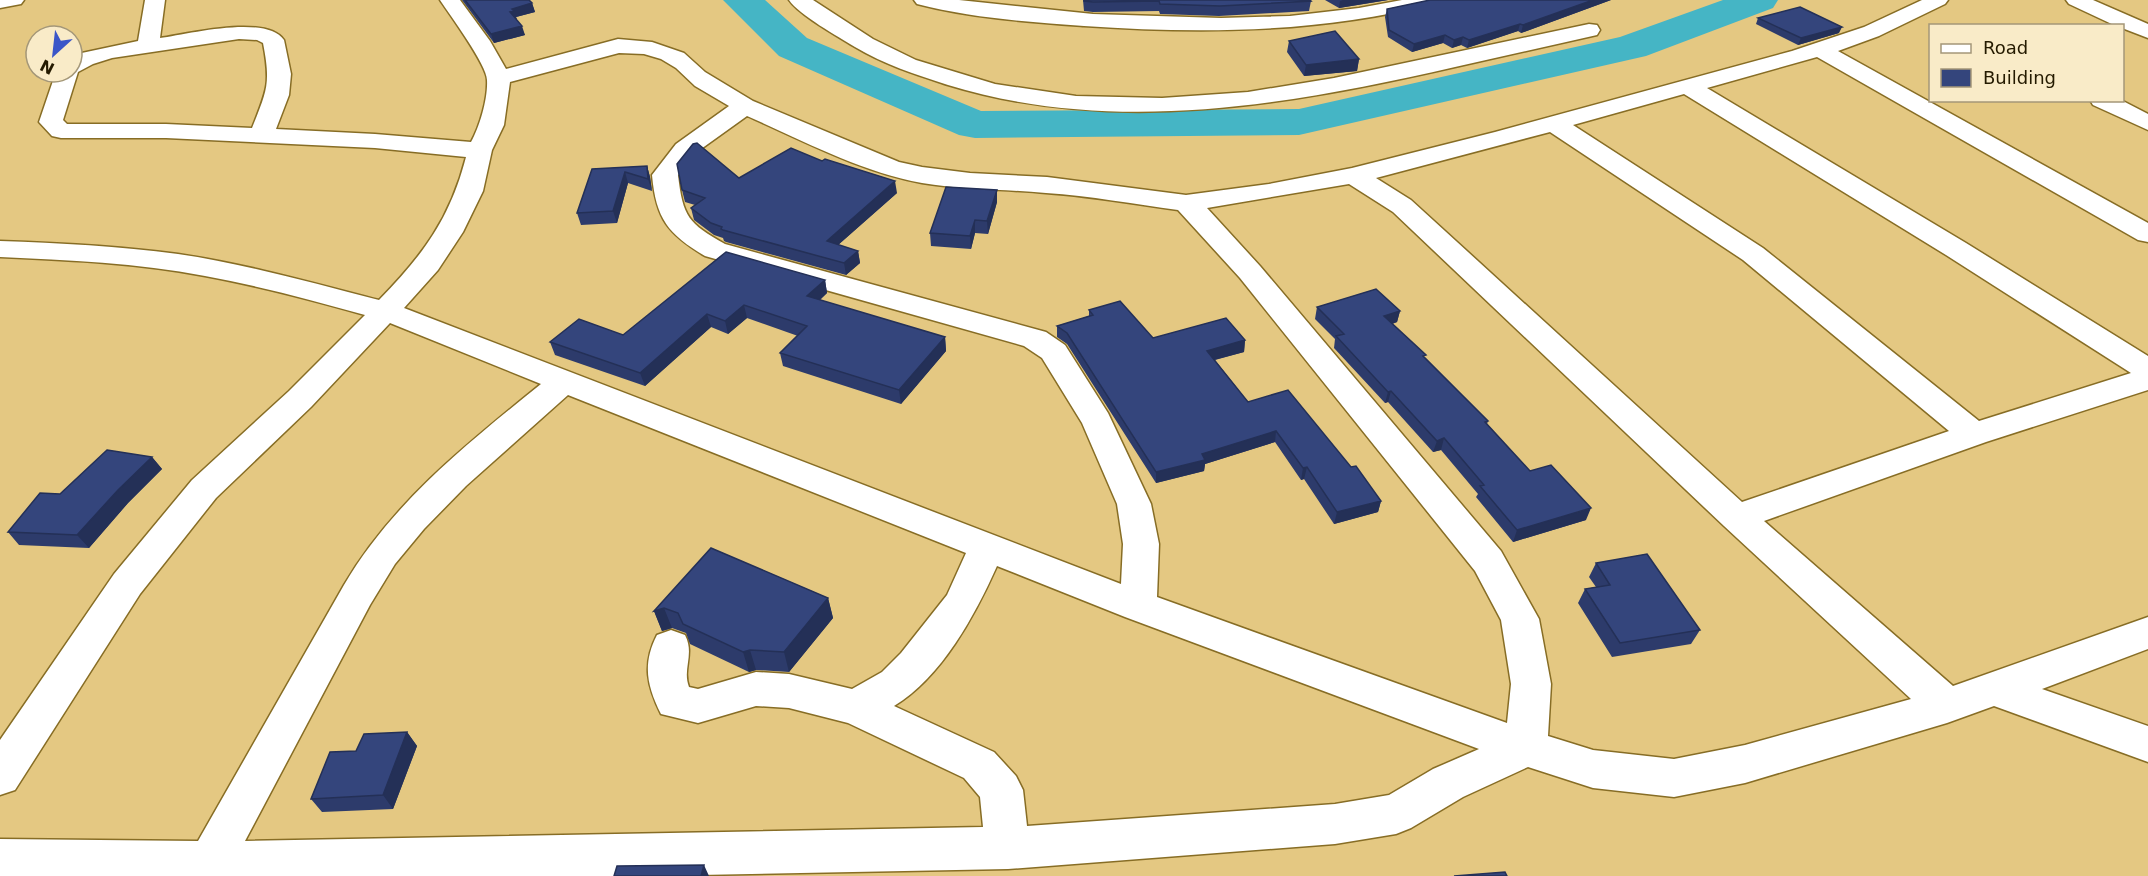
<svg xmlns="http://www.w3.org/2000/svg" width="2148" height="876" font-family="'DejaVu Sans',sans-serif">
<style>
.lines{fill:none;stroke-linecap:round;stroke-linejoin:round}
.river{fill:#45b5c5;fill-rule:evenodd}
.minor-casing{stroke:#876d25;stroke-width:3}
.minor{fill:#fff;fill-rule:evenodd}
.wall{fill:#2d3b6b}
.shaded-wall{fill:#243057}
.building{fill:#34457c;stroke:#243057;stroke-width:1.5}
</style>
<rect width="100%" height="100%" fill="#e4c882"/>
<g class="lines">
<path class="river" d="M 723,0 L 765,0 L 807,38 L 981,111 L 1299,109 L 1620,37 L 1723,0 L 1778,0 L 1773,8 L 1646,56 L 1299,135 L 975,138 L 959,135 L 779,56 Z"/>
<defs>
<path id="minor" d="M 0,0 L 24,0 L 21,4 L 0,8 Z
M 145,0 L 165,0 L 160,38 C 188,34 266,14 284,40 L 291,74 L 289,95 L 276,129 L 375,134 L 471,142 C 480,126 488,98 487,80 C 487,65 450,15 440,0 L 460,0 L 490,41 L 506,69 L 618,39 L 652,42 L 684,53 L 705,72 L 753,101 L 899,162 L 922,167 L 970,173 L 1047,177 L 1186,195 L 1269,184 L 1352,168 L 1495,132 L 1792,51 L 1864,27 L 1922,0 L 1948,0 L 1945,4 L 1879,36 L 1838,51 L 2148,223 L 2148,242 L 2138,240 L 1817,57 L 1707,88 L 1966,243 L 2148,356 L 2148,390 L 1986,442 L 1764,521 L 1953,686 L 2148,617 L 2148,649 L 2042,689 L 2148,726 L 2148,762 L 1994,706 L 1947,723 L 1745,783 L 1674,797 L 1593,788 L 1528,767 L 1463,797 L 1411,828 L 1396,834 L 1335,844 L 1008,869 L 646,876 L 0,876 L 0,839 L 198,841 L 344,585 C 392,503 468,443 541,384 L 390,323 L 311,407 L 216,498 L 140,594 L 15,790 L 0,795 L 0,740 L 114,574 L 192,480 L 289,391 L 365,315 C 312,300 259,286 205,276 C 137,263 68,260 0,257 L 0,241 C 60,243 119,246 178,254 C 246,264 313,283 379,300 C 423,255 450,219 466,157 L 375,148 L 166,138 L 61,138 L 52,136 L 39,122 L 56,72 L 72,72 L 72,57 L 77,54 L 138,41 ZM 239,39 L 257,40 L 263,43 C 271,84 267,90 252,128 L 166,124 L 67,124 L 63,120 L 78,72 L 93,64 L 112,58 ZM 619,53 L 644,54 L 661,59 L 676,68 L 695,86 L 729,106 L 676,144 L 652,175 C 656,219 668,234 705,256 L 1024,346 L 1042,358 L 1082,423 L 1117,504 L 1123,544 L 1121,584 L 404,308 L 438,270 L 463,232 L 483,191 L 492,150 L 504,125 L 510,82 ZM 1684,94 L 1946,255 L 2131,373 L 1979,421 L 1763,248 L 1573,125 ZM 747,116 C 804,141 861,172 922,183 C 963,190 1005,189 1046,193 C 1090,196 1134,204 1178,210 L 1240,278 L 1475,571 L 1501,620 L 1511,684 L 1507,723 L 1157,597 L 1159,544 L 1151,504 L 1108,413 L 1065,345 L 1046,332 L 725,244 C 688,223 683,217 678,175 L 694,154 ZM 1550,132 L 1743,260 L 1949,431 L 1742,502 L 1411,200 L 1376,178 ZM 1349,184 L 1393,212 L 1724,526 L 1911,699 L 1745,745 L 1674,759 L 1593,750 L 1548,736 L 1551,684 L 1539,619 L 1501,551 L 1260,266 L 1207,208 ZM 568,395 L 966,553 L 947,595 L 901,653 L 882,672 L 852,689 L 789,674 L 756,672 L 698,689 L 689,687 C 682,669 695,654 685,635 L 671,630 L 657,635 C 642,664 647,686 661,714 L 698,723 L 756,706 L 789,708 L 848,723 L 964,778 L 980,797 L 983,827 L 245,841 L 370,605 L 395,564 L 424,529 L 466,486 ZM 997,566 L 1125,617 L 1479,749 L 1433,769 L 1389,795 L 1335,804 L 1027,826 L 1023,790 L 1016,776 L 994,752 L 894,706 C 942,677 975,615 997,566 Z
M 789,0 L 813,0 L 873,39 L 916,60 L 995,84 L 1076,96 L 1162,98 L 1248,92 L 1334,78 L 1589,24 L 1597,25 L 1600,30 L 1597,35 C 1550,46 1502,56 1455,67 C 1289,105 1114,136 948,85 C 915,74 885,65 855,47 C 839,37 799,15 789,0 Z
M 914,0 L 959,0 L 1093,14 L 1221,18 L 1290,16 L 1359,8 L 1402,0 L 1437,0 L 1434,4 C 1319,33 1202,34 1084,26 C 1029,22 971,18 917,4 Z
M 2066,0 L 2093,0 L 2148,24 L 2148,38 L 2122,28 L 2122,26 L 2116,26 L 2069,4 Z
M 2090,100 L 2121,100 L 2148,114 L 2148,130 L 2093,105 Z"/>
</defs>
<use href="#minor" class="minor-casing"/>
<use href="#minor" class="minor"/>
</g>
<path class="wall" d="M 462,0 L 529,0 L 532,3 L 535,12 L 516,17 L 517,20 L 516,20 L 525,35 L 494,43 Z
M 1083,0 L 1310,0 L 1311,1 L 1309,11 L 1219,16 L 1160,14 L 1159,11 L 1093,12 L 1084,11 Z
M 1325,0 L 1388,0 L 1339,8 Z
M 1430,0 L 1611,0 L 1521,33 L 1518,31 L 1467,48 L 1461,45 L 1452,48 L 1443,43 L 1412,52 L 1388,37 L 1385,17 L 1387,9 Z
M 1758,18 L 1839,33 L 1798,45 L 1756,24 Z
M 1289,41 L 1359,59 L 1357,71 L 1304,76 L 1287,52 Z
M 647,166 L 650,177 L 652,191 L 628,183 L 617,223 L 581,225 L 577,213 L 592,169 Z
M 739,178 L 897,193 L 838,245 L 858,251 L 860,263 L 846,275 L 726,242 L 724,241 L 723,238 L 714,235 L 694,220 L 691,208 L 695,205 L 685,202 L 682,190 Z
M 997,190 L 997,202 L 988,234 L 975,233 L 971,249 L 931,246 L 930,233 Z
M 825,280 L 827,293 L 820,300 L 945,337 L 946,351 L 901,404 L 783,366 L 780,353 L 798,336 L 747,318 L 728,334 L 711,327 L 645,386 L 555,355 L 550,342 L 623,335 Z
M 1317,307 L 1400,311 L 1397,322 L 1392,324 L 1488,421 L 1487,424 L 1530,471 L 1586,520 L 1513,542 L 1476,497 L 1478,494 L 1441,450 L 1433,452 L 1388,402 L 1385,403 L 1334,348 L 1335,339 L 1315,319 Z
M 1089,310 L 1153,338 L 1245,340 L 1244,352 L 1215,360 L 1248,402 L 1351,467 L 1381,501 L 1378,512 L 1334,524 L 1304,479 L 1301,480 L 1275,442 L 1205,464 L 1204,471 L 1156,483 L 1067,344 L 1057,337 L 1057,326 L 1089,316 Z
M 152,457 L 162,469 L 128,503 L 89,548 L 19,545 L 8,532 L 60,494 Z
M 711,548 L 828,598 L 833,618 L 789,672 L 756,670 L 749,672 L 690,644 L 686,633 L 672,628 L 662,631 L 654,611 Z
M 1596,563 L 1700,630 L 1691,644 L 1612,657 L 1578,603 L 1585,589 L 1596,587 L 1589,577 Z
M 407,732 L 417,746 L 393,809 L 322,812 L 311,799 L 356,751 Z"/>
<path class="shaded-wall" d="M 1343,0 L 1388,0 L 1339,8 L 1340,1 Z
M 1593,0 L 1611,0 L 1521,33 L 1523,25 Z
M 532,3 L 535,12 L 516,17 L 517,20 L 513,21 L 510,12 L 512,9 Z
M 1520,24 L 1518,31 L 1467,48 L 1469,40 Z
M 522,26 L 525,35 L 494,43 L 491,34 Z
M 1842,27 L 1839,33 L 1798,45 L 1801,38 Z
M 1445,35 L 1443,43 L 1412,52 L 1414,44 Z
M 1463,37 L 1461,45 L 1452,48 L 1454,40 Z
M 1359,59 L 1357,71 L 1304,76 L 1306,65 Z
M 647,166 L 650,177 L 652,191 L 648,179 Z
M 625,172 L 628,183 L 617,223 L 613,211 Z
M 895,181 L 897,193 L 829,253 L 827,241 Z
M 997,190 L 997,202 L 988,234 L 987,221 Z
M 975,220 L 975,233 L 971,249 L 970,236 Z
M 858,251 L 860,263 L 846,275 L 844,263 Z
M 825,280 L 827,293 L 809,309 L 807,296 Z
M 744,305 L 747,318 L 728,334 L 725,321 Z
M 1400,311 L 1397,322 L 1381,328 L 1384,316 Z
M 707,314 L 711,327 L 645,386 L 640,373 Z
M 945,337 L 946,351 L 901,404 L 899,390 Z
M 1245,340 L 1244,352 L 1206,362 L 1207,351 Z
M 1391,391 L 1388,402 L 1385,403 L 1388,392 Z
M 1276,431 L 1275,442 L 1205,464 L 1204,471 L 1156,483 L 1156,472 L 1202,454 Z
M 1444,438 L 1441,450 L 1433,452 L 1437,441 Z
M 152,457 L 162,469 L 128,503 L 89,548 L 77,535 L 118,490 Z
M 1307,467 L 1304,479 L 1301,480 L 1303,468 Z
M 1381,501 L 1378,512 L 1334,524 L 1337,512 Z
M 1591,508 L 1586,520 L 1513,542 L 1517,530 Z
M 828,598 L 833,618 L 789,672 L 784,652 Z
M 664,608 L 672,628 L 662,631 L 654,611 Z
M 750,650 L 756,670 L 749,672 L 743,652 Z
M 407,732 L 417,746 L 393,809 L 383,795 Z
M 704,865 L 709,876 L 701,876 Z"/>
<path class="building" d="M 465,0 L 529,0 L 532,3 L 512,9 L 514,11 L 510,12 L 522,26 L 491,34 Z
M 1084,0 L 1310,0 L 1311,1 L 1220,6 L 1160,4 L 1159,1 L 1093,2 L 1084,1 Z
M 1430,0 L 1593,0 L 1523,25 L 1520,24 L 1469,40 L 1463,37 L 1454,40 L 1445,35 L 1414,44 L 1389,30 L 1387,9 Z
M 1800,7 L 1842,27 L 1801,38 L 1758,18 Z
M 1335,31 L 1359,59 L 1306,65 L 1289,41 Z
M 697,143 L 739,178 L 791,148 L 822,161 L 825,159 L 895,181 L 827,241 L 858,251 L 844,263 L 723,230 L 721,229 L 722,227 L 711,223 L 691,208 L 705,198 L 682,190 L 677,164 L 693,144 Z
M 647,166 L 648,179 L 625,172 L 613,211 L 577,213 L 592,169 Z
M 946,187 L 997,190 L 987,221 L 975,220 L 970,236 L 930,233 Z
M 726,252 L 825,280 L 807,296 L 945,337 L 899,390 L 780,353 L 807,326 L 744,305 L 725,321 L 707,314 L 640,373 L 550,342 L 579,319 L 623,335 Z
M 1376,289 L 1400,311 L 1384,316 L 1426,355 L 1423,356 L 1488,421 L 1485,422 L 1530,471 L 1551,465 L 1591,508 L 1517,530 L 1480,486 L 1484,485 L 1444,438 L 1437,441 L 1391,391 L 1388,392 L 1336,336 L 1344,334 L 1317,307 Z
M 1120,301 L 1153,338 L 1226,318 L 1245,340 L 1207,351 L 1248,402 L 1288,390 L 1351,467 L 1356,466 L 1381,501 L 1337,512 L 1307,467 L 1303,468 L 1276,431 L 1202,454 L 1205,460 L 1156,472 L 1067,333 L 1057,326 L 1093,315 L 1089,310 Z
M 107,450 L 152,457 L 118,490 L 77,535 L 8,532 L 40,493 L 60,494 Z
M 711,548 L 828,598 L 784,652 L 750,650 L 743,652 L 683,624 L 678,613 L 664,608 L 654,611 Z
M 1647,554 L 1700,630 L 1620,643 L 1585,589 L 1610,585 L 1596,563 Z
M 407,732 L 383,795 L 311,799 L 330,752 L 356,751 L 364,734 Z
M 704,865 L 701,876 L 614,876 L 617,866 Z
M 1505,872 L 1507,876 L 1454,876 Z"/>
<rect x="1929" y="24" width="195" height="78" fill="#f9ebc8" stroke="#a49778" stroke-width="1.5"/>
<rect x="1941" y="44" width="30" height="9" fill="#ffffff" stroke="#a49778" stroke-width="1.5"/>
<text x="1983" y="54" font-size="18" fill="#241a00">Road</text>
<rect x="1941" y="69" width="30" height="18" fill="#34457c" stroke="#a49778" stroke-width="1.5"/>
<text x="1983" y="84" font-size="18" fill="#241a00">Building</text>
<g transform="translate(54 54) rotate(207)"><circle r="28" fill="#f9ebc8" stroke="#a49778" stroke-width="1.5"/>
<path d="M0-4.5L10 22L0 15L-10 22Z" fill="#3b56c8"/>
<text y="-9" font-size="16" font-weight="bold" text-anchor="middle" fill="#241a00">N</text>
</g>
</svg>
